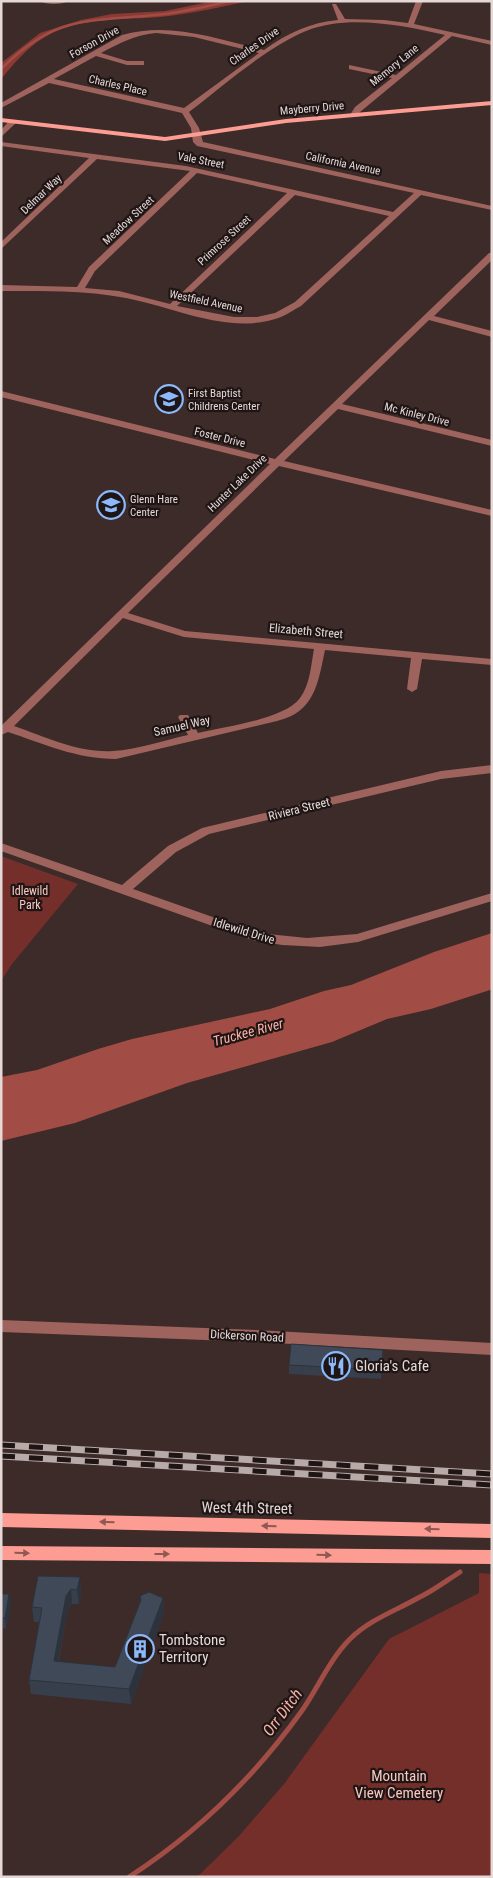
<svg xmlns="http://www.w3.org/2000/svg" width="493" height="1878" font-family="'Roboto Condensed',sans-serif">
<style>
.green{fill:#752f2a}
.forest{fill:#8a3933}
.water{fill:#a14d46}
.lines{fill:none;stroke-linecap:round;stroke-linejoin:round}
.stream-far1{stroke:#a14d46;stroke-width:2.5}
.stream{stroke:#a14d46;stroke-width:5}
.minor{fill:#9e635d;fill-rule:evenodd}
.major{fill:#fd9c92;fill-rule:evenodd}
.rail-casing{stroke:#b8aaa9;stroke-width:7}
.rail{stroke:#1e1514;stroke-width:5;stroke-dasharray:14;stroke-linecap:butt}
.wall{fill:#363f4b}
.shaded-wall{fill:#2c333d}
.building{fill:#3f4957;stroke:#2c333d}
.oneway{fill:#8e5853}
.labels{text-anchor:middle;stroke-width:4.5;stroke-linejoin:round;paint-order:stroke}
.far-street-label{font-size:11px;fill:#e5d9d8;stroke:#1e1514}
.far-poi-label{font-size:11px;fill:#e5d9d8;stroke:#1e1514;text-anchor:start}
.street-label{font-size:12px;fill:#e5d9d8;stroke:#1e1514}
.park-label{font-size:12px;fill:#f8c7c1;stroke:#1e1514}
.water-label{font-size:14px;font-style:italic;fill:#f8b1a8;stroke:#1e1514}
.near-poi-label{font-size:15px;fill:#e5d9d8;stroke:#1e1514;text-anchor:start}
.near-street-label{font-size:15px;fill:#e5d9d8;stroke:#1e1514}
.near-park-label{font-size:15px;fill:#f8c7c1;stroke:#1e1514}
.near-water-label{font-size:16px;font-style:italic;fill:#f8b1a8;stroke:#1e1514}
</style>
<rect width="100%" height="100%" fill="#3c2b28"/>
<path class="green" d="M 1,856 L 78,884 L 12,964 L 1,981 Z
M 479,1573 L 492,1574 L 492,1877 L 197,1877 L 238,1837 L 284,1784 L 389,1639 L 479,1593 Z"/>
<path class="forest" d="M 213,1 L 250,1 C 220,7 190,14 160,17 C 123,20 78,17 45,37 C 26,48 15,63 1,79 L 1,63 L 40,33 L 81,20 L 112,14 L 165,11 Z"/>
<path class="water" d="M 492,933 L 492,989 L 490,990 L 431,1009 L 387,1019 L 332,1042 L 187,1083 L 75,1123 L 1,1141 L 1,1077 L 37,1070 L 98,1049 L 132,1039 L 270,1009 L 324,991 L 351,985 L 434,952 Z"/>
<g class="lines">
<path class="stream-far1" d="M 1,69 C 56,15 84,22 155,15 C 181,13 206,6 231,1"/>
<path class="stream" d="M 129,1877 C 197,1833 254,1777 301,1712 C 318,1688 329,1660 350,1639 C 369,1620 395,1611 418,1598 C 433,1591 446,1581 460,1572"/>
<path class="minor" d="M 40,1 L 68,1 C 62,5 46,5 40,1 Z
M 416,1 L 423,1 L 414,24 L 492,41 L 492,45 L 452,36 L 354,117 L 350,115 L 355,107 L 392,78 L 349,69 L 349,65 L 396,75 L 445,35 C 403,25 347,14 306,31 C 267,47 223,86 189,112 L 199,128 L 203,142 L 492,206 L 492,210 L 421,195 L 301,306 C 295,309 288,314 281,317 C 229,337 171,305 120,297 C 81,290 40,291 1,291 L 1,285 L 77,287 L 89,267 L 190,171 L 97,159 L 1,249 L 1,242 L 89,158 L 1,146 L 1,142 L 186,166 L 393,212 L 414,193 L 197,146 L 193,142 L 191,128 L 182,113 L 49,83 L 1,108 L 1,103 L 122,35 C 170,21 217,39 264,50 C 286,34 311,22 338,20 L 332,4 L 336,4 L 345,19 L 384,20 L 408,23 ZM 156,33 L 194,37 L 259,53 L 184,108 L 54,79 L 96,56 L 127,65 L 144,65 L 144,61 L 127,61 L 101,53 C 120,43 135,35 156,33 ZM 197,173 L 287,193 L 170,304 L 119,291 L 85,288 L 95,271 ZM 295,195 L 389,216 L 295,302 L 275,313 L 257,317 L 234,317 L 177,306 Z
M 10,120 L 17,122 L 1,137 L 1,130 Z
M 489,253 L 492,253 L 492,260 L 434,316 L 492,331 L 492,337 L 429,320 L 342,404 L 492,440 L 492,446 L 338,409 L 284,461 L 492,510 L 492,516 L 279,466 L 128,613 L 185,631 L 492,659 L 492,665 L 422,659 L 417,689 L 412,692 L 407,689 L 411,658 L 325,650 C 318,683 315,712 277,721 L 116,759 C 77,759 44,744 8,732 L 1,735 L 2,725 L 270,464 L 1,397 L 1,391 L 275,459 ZM 123,618 L 184,637 L 314,649 C 311,665 310,685 300,698 C 285,719 224,727 198,733 L 188,715 L 180,715 L 178,717 L 188,735 C 165,740 136,750 113,751 C 78,753 46,737 14,726 Z
M 492,765 L 492,773 L 441,779 L 209,834 L 176,852 L 133,889 L 258,933 L 307,938 L 357,934 L 492,893 L 492,901 L 358,942 L 320,947 L 282,945 L 252,940 L 1,851 L 1,843 L 122,885 L 168,846 L 202,828 L 441,771 Z
M 1,1320 L 256,1330 L 492,1343 L 492,1355 L 256,1342 L 1,1332 Z"/>
<path class="major" d="M 492,101 L 492,105 L 286,123 L 165,141 L 1,122 L 1,118 L 165,137 L 286,119 Z
M 1,1513 L 492,1524 L 492,1538 L 1,1527 Z
M 1,1546 L 492,1550 L 492,1564 L 1,1560 Z"/>
<defs>
<path id="rail" d="M 1,1445 L 492,1474
M 1,1456 L 492,1485"/>
</defs>
<use href="#rail" class="rail-casing"/>
<use href="#rail" class="rail"/>
</g>
<path class="wall" d="M 289,1365 L 382,1370 L 381,1379 L 289,1374 Z
M 80,1577 L 81,1592 L 79,1604 L 72,1604 L 67,1611 L 59,1662 L 115,1667 L 163,1598 L 164,1613 L 131,1704 L 31,1694 L 29,1680 L 39,1622 L 34,1622 L 32,1607 Z
M 1,1594 L 11,1605 L 6,1629 L 3,1628 L 1,1639 Z"/>
<path class="shaded-wall" d="M 80,1577 L 81,1592 L 79,1604 L 77,1590 Z
M 71,1589 L 72,1604 L 67,1611 L 56,1676 L 54,1661 L 66,1596 Z
M 9,1594 L 11,1605 L 6,1629 L 5,1618 Z
M 163,1598 L 164,1613 L 131,1704 L 129,1689 Z
M 2,1618 L 3,1628 L 1,1639 L 1,1620 Z"/>
<path class="building" d="M 291,1344 L 383,1350 L 382,1370 L 289,1365 Z
M 38,1576 L 80,1577 L 77,1590 L 71,1589 L 66,1596 L 54,1661 L 115,1667 L 141,1600 L 140,1596 L 149,1592 L 163,1598 L 129,1689 L 29,1680 L 42,1608 L 32,1607 Z
M 1,1594 L 9,1594 L 5,1618 L 2,1618 L 1,1620 Z"/>
<defs><path id="oneway-solid" d="M-6-.8H1V-3.2L6.5 0L1 3.2V.8H-6Z" transform="scale(1.25)"/></defs>
<g class="oneway">
<use href="#oneway-solid" transform="translate(107 1522) rotate(-179)"/>
<use href="#oneway-solid" transform="translate(269 1526) rotate(-179)"/>
<use href="#oneway-solid" transform="translate(432 1529) rotate(-179)"/>
<use href="#oneway-solid" transform="translate(22 1553) rotate(1)"/>
<use href="#oneway-solid" transform="translate(162 1554)"/>
<use href="#oneway-solid" transform="translate(324 1555) rotate(1)"/>
</g>
<defs>
<symbol id="school-ring" viewBox="-11 -11 22 22"><circle r="9.5" fill="#1e1514" stroke="#8bb9fc" stroke-width="1.5"/><path d="M0-5L7-2L0 1L-7-2ZM-4 1L0 2.5L4 1V4Q0 6-4 4Z" fill="#8bb9fc"/></symbol>
<symbol id="restaurant-ring" viewBox="-11 -11 22 22"><circle r="9.5" fill="#1e1514" stroke="#8bb9fc" stroke-width="1.5"/><path d="M-5-6h1v4h1v-4h1v4h1v-4h1v5L-1.5 .5V6h-2V.5L-5-1ZM5-6V6H3V1.5H1.5Q1.5-4 5-6Z" fill="#8bb9fc"/></symbol>
<symbol id="building-ring" viewBox="-11 -11 22 22"><circle r="9.5" fill="#1e1514" stroke="#8bb9fc" stroke-width="1.5"/><path d="M-4-6H4V6H1V3H-1V6H-4ZM-2.5-4.3h1.7v1.8h-1.7ZM.8-4.3h1.7v1.8H.8ZM-2.5-1h1.7V.8h-1.7ZM.8-1h1.7V.8H.8Z" fill="#8bb9fc"/></symbol>
</defs>
<g fill-rule="evenodd">
<use href="#school-ring" x="153" y="383" width="32" height="32"/>
<use href="#school-ring" x="95" y="489" width="32" height="32"/>
<use href="#restaurant-ring" x="320" y="1350" width="32" height="32"/>
<use href="#building-ring" x="124" y="1633" width="32" height="32"/>
</g>
<g class="labels">
<g class="far-street-label">
<text transform="translate(94 42) rotate(-29)" y="4">Forson Drive</text>
<text transform="translate(254 46) rotate(-35)" y="4">Charles Drive</text>
<text transform="translate(394 65) rotate(-39)" y="4">Memory Lane</text>
<text transform="translate(118 85) rotate(13)" y="4">Charles Place</text>
<text transform="translate(312 108) rotate(-5)" y="4">Mayberry Drive</text>
<text transform="translate(201 160) rotate(11)" y="4">Vale Street</text>
<text transform="translate(343 163) rotate(12)" y="4">California Avenue</text>
<text transform="translate(41 194) rotate(-44)" y="4">Delmar Way</text>
<text transform="translate(128 220) rotate(-43)" y="4">Meadow Street</text>
<text transform="translate(224 240) rotate(-43)" y="4">Primrose Street</text>
<text transform="translate(206 301) rotate(12)" y="4">Westfield Avenue</text>
<text transform="translate(417 414) rotate(14)" y="4">Mc Kinley Drive</text>
<text transform="translate(220 437) rotate(14)" y="4">Foster Drive</text>
<text transform="translate(237 483) rotate(-44)" y="4">Hunter Lake Drive</text>
</g>
<g class="far-poi-label">
<text x="188" y="397">First Baptist<tspan x="188" dy="13">Childrens Center</tspan></text>
<text x="130" y="503">Glenn Hare<tspan x="130" dy="13">Center</tspan></text>
</g>
<g class="street-label">
<text transform="translate(306 631) rotate(5)" y="4">Elizabeth Street</text>
<text transform="translate(182 726) rotate(-13)" y="4">Samuel Way</text>
<text transform="translate(299 809) rotate(-14)" y="4">Riviera Street</text>
<text transform="translate(244 931) rotate(17)" y="4">Idlewild Drive</text>
<text transform="translate(247 1336) rotate(3)" y="4">Dickerson Road</text>
</g>
<g class="park-label">
<text x="30" y="895">Idlewild<tspan x="30" dy="14">Park</tspan></text>
</g>
<g class="water-label">
<text transform="translate(248 1032) rotate(-15)" y="5">Truckee River</text>
</g>
<g class="near-poi-label">
<text x="355" y="1371">Gloria's Cafe</text>
<text x="159" y="1645">Tombstone<tspan x="159" dy="17">Territory</tspan></text>
</g>
<g class="near-street-label">
<text transform="translate(247 1508) rotate(1)" y="5">West 4th Street</text>
</g>
<g class="near-park-label">
<text x="399" y="1781">Mountain<tspan x="399" dy="17">View Cemetery</tspan></text>
</g>
<g class="near-water-label">
<text transform="translate(282 1712) rotate(-53)" y="6">Orr Ditch</text>
</g>
</g>
<rect width="493" height="1878" fill="none" stroke="#e5d9d8" stroke-width="5"/>
</svg>
